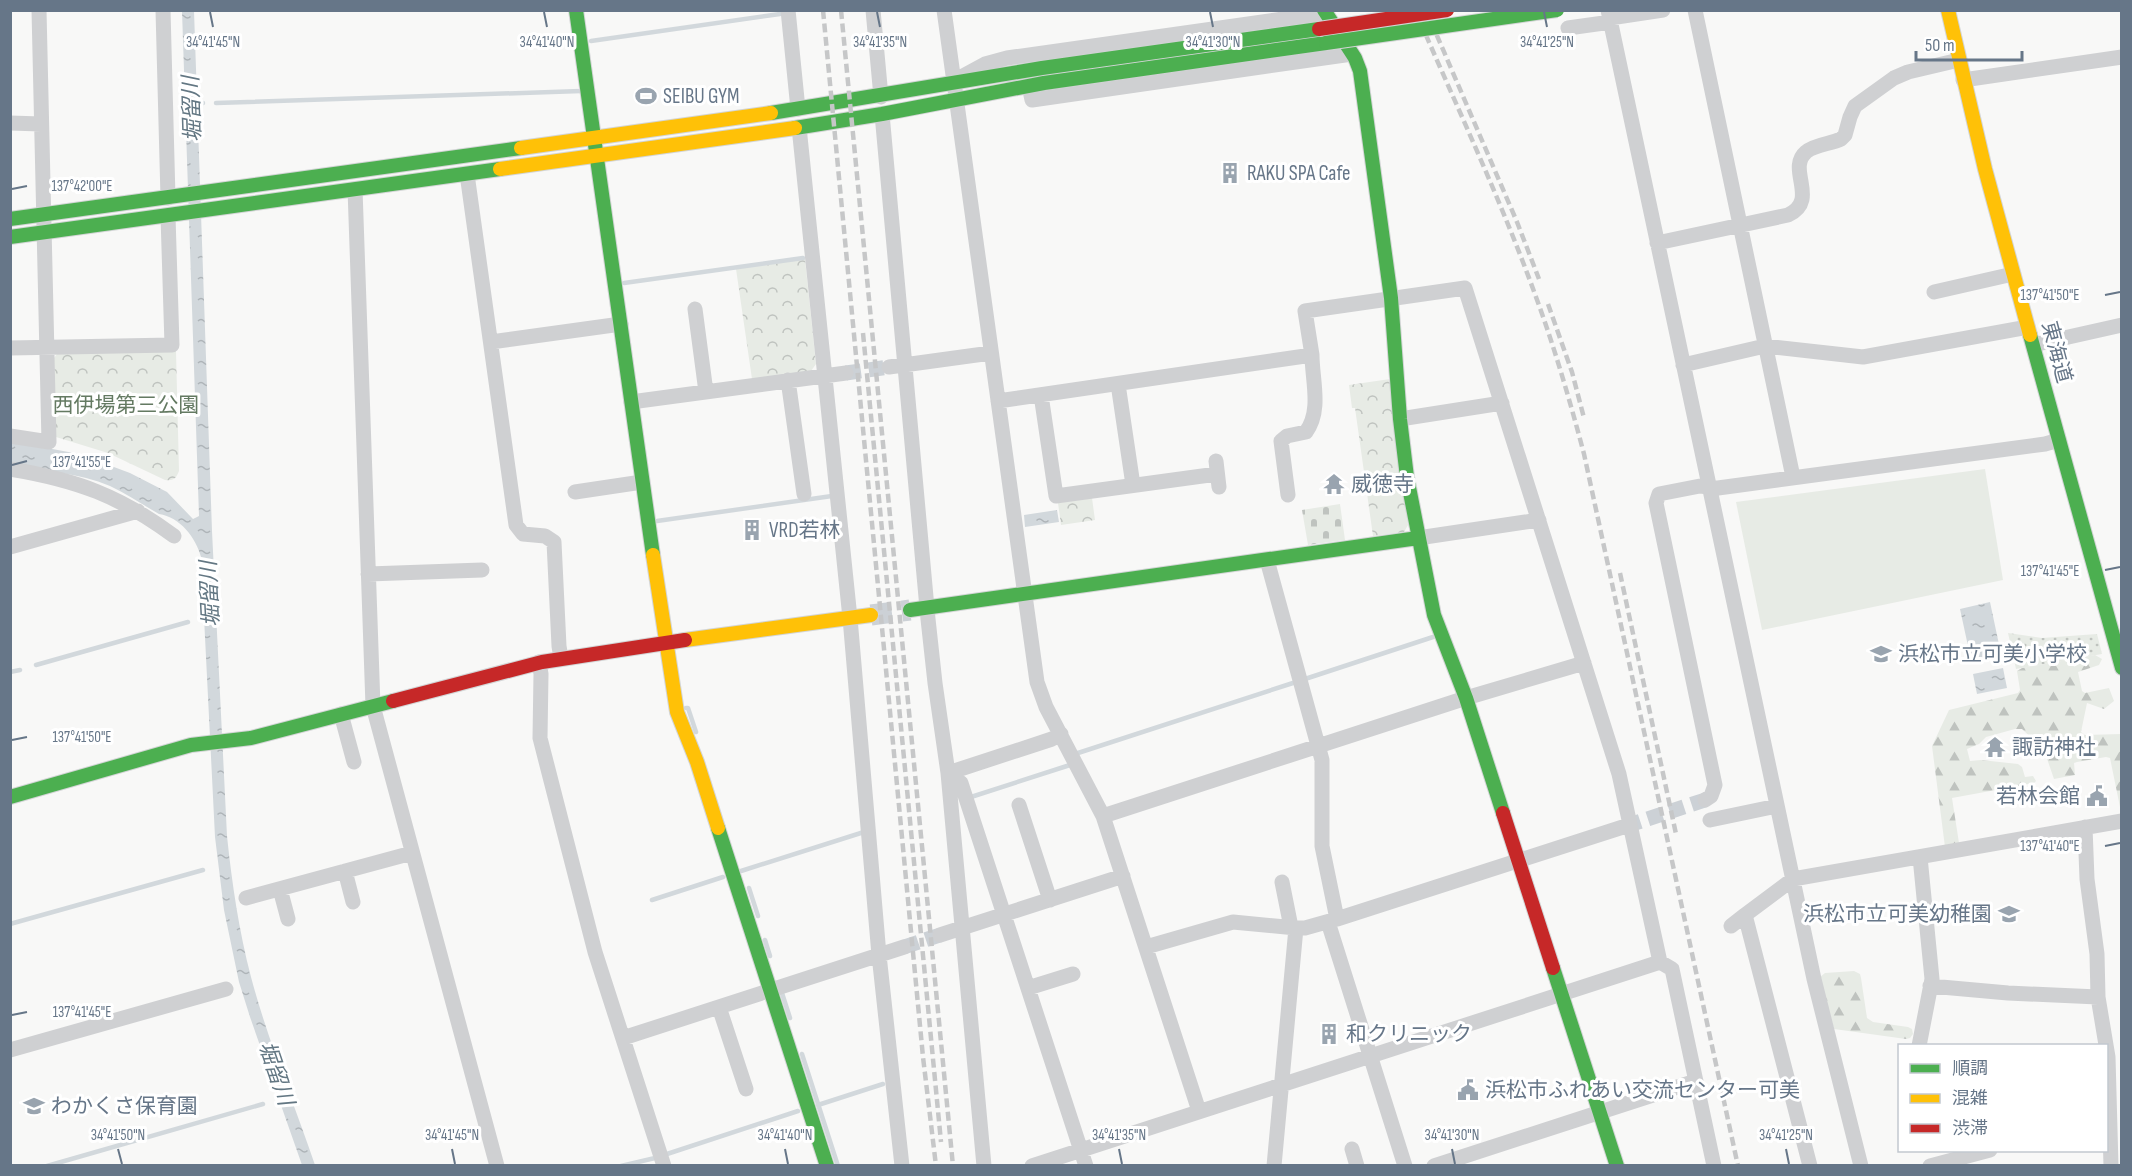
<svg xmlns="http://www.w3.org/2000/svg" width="2132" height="1176" font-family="'Sofia Sans Condensed','Noto Sans JP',sans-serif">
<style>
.grass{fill:#e7ebe5}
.forest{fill:url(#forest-firs)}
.cemetery{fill:url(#cemetery-stones)}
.park{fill:url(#park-crowns)}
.garden{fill:url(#garden-dots)}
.water{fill:url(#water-ripples)}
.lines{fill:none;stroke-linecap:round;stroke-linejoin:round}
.stream{stroke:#d2d8dc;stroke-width:4.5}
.street-tunnel{stroke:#ccd1d6;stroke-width:15;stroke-dasharray:15 8;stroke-linecap:butt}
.secondary-tunnel{stroke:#ccd1d6;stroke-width:21;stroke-dasharray:21 10;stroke-linecap:butt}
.fast-casing{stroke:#d3d5d6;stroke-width:16}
.slow-casing{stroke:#d3d5d6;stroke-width:16}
.jam-casing{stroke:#d3d5d6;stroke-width:16}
.street{stroke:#cfd0d2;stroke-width:15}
.fast{stroke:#4caf50;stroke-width:14}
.slow{stroke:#ffc107;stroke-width:14}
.jam{stroke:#c62828;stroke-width:14}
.rail{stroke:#c6c7c8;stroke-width:4.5;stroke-dasharray:9 4.5;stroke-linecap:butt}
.fast-bridge-casing{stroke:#d3d5d6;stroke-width:16;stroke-linecap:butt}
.jam-bridge-casing{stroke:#d3d5d6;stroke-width:16;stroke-linecap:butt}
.fast-bridge{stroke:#4caf50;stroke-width:14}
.jam-bridge{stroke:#c62828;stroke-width:14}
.ticks{fill:none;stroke:#667688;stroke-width:2}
.labels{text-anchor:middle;stroke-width:6;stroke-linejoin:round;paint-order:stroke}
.poi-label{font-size:21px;fill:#667688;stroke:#fff;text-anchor:start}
.street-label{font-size:21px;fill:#667688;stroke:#fff}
.park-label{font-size:21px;fill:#647a62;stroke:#fff}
.water-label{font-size:22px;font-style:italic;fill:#637783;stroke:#fff}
.ticks-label{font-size:15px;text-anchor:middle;fill:#667688;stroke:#fff;stroke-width:6;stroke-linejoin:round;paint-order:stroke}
</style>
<defs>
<pattern id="forest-firs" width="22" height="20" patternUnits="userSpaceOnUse" patternTransform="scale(1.5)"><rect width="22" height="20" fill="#e7ebe5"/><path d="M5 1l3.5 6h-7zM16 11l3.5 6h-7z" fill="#bfc3bf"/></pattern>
<pattern id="cemetery-stones" width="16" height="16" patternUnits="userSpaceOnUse" patternTransform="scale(1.5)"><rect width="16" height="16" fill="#e7ebe5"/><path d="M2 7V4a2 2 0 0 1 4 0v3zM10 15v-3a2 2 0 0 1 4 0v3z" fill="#bfc3bf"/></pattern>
<pattern id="park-crowns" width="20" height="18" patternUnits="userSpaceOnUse" patternTransform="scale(1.5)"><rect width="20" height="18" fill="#e7ebe5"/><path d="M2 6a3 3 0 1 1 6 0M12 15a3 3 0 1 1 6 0" fill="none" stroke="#bfc3bf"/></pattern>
<pattern id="garden-dots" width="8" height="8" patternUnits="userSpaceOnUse" patternTransform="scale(1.5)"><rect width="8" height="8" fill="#e7ebe5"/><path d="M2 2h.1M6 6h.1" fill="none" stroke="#bfc3bf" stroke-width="1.8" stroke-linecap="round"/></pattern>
<pattern id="water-ripples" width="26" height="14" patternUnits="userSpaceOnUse" patternTransform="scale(1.5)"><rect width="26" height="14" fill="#d2d8dc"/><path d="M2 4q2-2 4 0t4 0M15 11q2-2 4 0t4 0" fill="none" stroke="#aeb4b8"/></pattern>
</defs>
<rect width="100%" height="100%" fill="#f8f8f7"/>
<path class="grass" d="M 1985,469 L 2003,580 L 1762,630 L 1736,502 Z"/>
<path class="forest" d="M 2095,655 L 2102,659 L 2099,665 L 2078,672 L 2082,691 L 2085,693 L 2109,688 L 2114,701 L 2104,709 L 2087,703 L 2081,732 L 2085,735 L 2121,734 L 2121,812 L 2110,758 L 2106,757 L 2077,762 L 2074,763 L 2075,775 L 2054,779 L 2044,750 L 2022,729 L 2015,729 L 1986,737 L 1979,744 L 1967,749 L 1970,761 L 1981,760 L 2018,764 L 2022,767 L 2025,777 L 2033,776 L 2036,781 L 2034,783 L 1952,798 L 1959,843 L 1945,847 L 1932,746 L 1949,710 L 2018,693 L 2020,690 L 2017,671 L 2022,668 Z
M 1854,971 L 1860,974 L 1861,978 L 1867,1018 L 1873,1022 L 1908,1027 L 1912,1029 L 1913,1034 L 1910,1038 L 1906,1039 L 1834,1029 L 1820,977 L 1825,973 Z"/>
<path class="cemetery" d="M 1340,504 L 1345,540 L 1308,545 L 1302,510 Z"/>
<path class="park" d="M 805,259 L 816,364 L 811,371 L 752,379 L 736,269 Z
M 176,351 L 179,471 C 176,479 173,481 165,480 L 108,453 L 56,437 L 54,358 L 57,354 Z
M 1390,379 L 1408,525 L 1404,532 L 1373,536 L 1355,408 L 1352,408 L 1349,385 Z
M 1092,498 L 1095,520 L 1061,525 L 1058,503 Z"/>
<path class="garden" d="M 2008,633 L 2042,638 L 2097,634 L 2102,654 L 2016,669 Z"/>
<path class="water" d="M 182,11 L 194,11 L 212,531 L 227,836 C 232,884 239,931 251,977 C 268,1041 294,1103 315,1165 L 302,1165 L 250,1017 L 239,982 L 224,910 L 215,837 L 201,557 C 196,538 180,517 159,514 C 143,505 127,494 110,486 C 79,473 44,471 11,465 L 10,441 L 79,454 L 130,473 L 167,492 L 193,519 L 199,516 Z
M 1057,510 L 1059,522 L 1025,527 L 1024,515 Z
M 1990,602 L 2001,654 L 1971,660 L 1960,609 Z
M 2003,668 L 2007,688 L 1977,694 L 1973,674 Z"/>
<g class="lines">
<path class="stream" d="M 591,41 L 780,14
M 191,103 L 203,103
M 216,103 L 581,91
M 624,283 L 803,258
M 657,521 L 832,496
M 36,665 L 188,622
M 10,672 L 20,670
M 1305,679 L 1433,637
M 686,708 L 688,708 L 696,732
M 1078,753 L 1293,683
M 971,797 L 1070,765
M 741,871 L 864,832
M 749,888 L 758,916
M 652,900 L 723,877
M 10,924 L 203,870
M 765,940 L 770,956
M 782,993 L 790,1018
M 802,1054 L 838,1166
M 818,1105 L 883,1084
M 667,1154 L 798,1111
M 47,1166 L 263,1104
M 621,1166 L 655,1158"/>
<path class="street-tunnel" d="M 846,373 L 889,367
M 1626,826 L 1705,800
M 904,947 L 940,935"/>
<path class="secondary-tunnel" d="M 871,615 L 910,610"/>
<defs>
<path id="fast" d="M 576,10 L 653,555
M 1324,10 L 1355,58 L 1360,71 L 1391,298 L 1400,419 L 1407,477 L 1434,615 L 1466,698 L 1503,813
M 771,113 L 1042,68 L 1319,29
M 795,128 L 882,114 L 1044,83 L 1326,43
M 10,219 L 521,148
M 10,237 L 500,169
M 2030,335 L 2122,668
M 910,610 L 1418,538
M 10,797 L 191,745 L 251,738 L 393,701
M 718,828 L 827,1166
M 1553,968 L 1617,1166"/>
<path id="slow" d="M 1948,10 L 1985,169 L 2030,335
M 521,148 L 771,113
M 500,169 L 795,128
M 653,555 L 677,712 L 697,762 L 718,828
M 685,640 L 871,615"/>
<path id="jam" d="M 393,701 L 542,662 L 685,640
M 1503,813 L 1553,968"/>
</defs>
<use href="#fast" class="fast-casing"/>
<use href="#slow" class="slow-casing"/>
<use href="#jam" class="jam-casing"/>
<path class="street" d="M 163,10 L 168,198
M 788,10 L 798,109
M 873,10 L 881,97
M 944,10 L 1037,682 L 1046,707 L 1103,816 L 1199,1111
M 1608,10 L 1814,979 L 1861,1166
M 1695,10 L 1793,477
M 1610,18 L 1663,10
M 1568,28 L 1611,22
M 961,77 L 985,64 L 1007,58 L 1325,13
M 1963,80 L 2122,57
M 1029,86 L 1032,100 L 1352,54
M 882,114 L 928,619 L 935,683 L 948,773 L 984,1166
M 10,123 L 41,124
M 799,127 L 850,618 L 879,955 L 902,1166
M 467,174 L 516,525 L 523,534 L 545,536 L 554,542 L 559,646 L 561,658
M 355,189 L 373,706 L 497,1166
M 1657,243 L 1788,215 C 1820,200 1786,169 1806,152 C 1815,144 1831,144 1841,139 L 1845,135 L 1850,117 L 1855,106 L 1894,78 L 1908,72 L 1959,60
M 1934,292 L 2013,274
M 695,309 L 706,392
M 491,342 L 621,324
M 2033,345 L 2122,325
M 10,348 L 172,345 L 168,216
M 1683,365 L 1765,346 L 1863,357 L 2028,327
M 889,367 L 991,353
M 788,380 L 804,494
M 1118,384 L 1133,485
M 1041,395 L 1056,496 L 1217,474
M 998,401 L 1312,355 L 1305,311 L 1465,288 L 1619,774 L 1660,962 L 1672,969 L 1714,1166
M 631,402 L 846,373
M 1400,419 L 1502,403
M 10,436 L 49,442 L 39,10
M 1216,461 L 1219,487
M 10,469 C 77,480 120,496 174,536
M 575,492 L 642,482
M 1288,495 L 1281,441 L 1287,436 L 1306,432 C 1322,410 1312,380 1312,355
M 1418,538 L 1539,520
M 10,547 L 138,511
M 1267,560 L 1322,760 L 1322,846 L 1337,919
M 368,574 L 482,570
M 539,662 L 541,674 L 540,738 L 595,952 L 664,1166
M 341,714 L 354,762
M 948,773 L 961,783 L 1086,1166
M 948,773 L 1052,739 L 1061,734
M 1705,800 L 1711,796 L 1715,785 L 1656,503 L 1659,494 L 1700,486 L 1718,488 L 2045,444 L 2059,440
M 1019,805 L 1050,900
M 1103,816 L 1466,698 L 1584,663
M 1710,820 L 1777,806
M 2085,827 L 2087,879 L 2097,954 L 2098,997 L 2108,1057 L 2111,1166
M 345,871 L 353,902
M 1282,882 L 1291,927
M 280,889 L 288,919
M 246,898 L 412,853
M 1328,922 L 1405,1166
M 1731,926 L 1745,915
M 940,935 L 1123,876
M 1146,947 L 1233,922 L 1296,928 L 1305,928 L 1337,919 L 1626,826
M 1930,986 L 2008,993 L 2098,997
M 1028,988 L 1073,974
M 719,1007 L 746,1089
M 623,1038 L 904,947
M 1919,1046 L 1932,979 L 1920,857
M 10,1050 L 226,989
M 1352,1149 L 1357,1166
M 1032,1166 L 1660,962
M 1274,1166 L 1296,928
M 1434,1166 L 1696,1081
M 1810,1166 L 1745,915 L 1793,879 L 2122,821
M 1930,1166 L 1990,1150"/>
<use href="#fast" class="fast"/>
<use href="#slow" class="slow"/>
<use href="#jam" class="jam"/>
<path class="rail" d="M 823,10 L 923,1057 L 936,1166
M 841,10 L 953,1166
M 1415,10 C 1456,105 1501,200 1536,297 C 1555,349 1570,401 1584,454 L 1738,1166
M 1426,10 L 1517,222 L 1539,279
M 1548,304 L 1572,372 L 1584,418
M 863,333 L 941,1142
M 1620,573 L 1676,834"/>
<defs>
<path id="fast-bridge" d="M 1326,43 L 1557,10"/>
<path id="jam-bridge" d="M 1319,29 L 1447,10"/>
</defs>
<use href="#fast-bridge" class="fast-bridge-casing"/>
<use href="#jam-bridge" class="jam-bridge-casing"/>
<use href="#fast-bridge" class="fast-bridge"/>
<use href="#jam-bridge" class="jam-bridge"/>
</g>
<path class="ticks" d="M 210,12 L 213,27M 544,12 L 547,27M 877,12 L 880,27M 1210,12 L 1213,27M 1544,12 L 1547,27M 12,189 L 27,186M 2105,295 L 2120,292M 12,465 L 27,461M 2105,570 L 2120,567M 12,740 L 27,737M 2105,846 L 2120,843M 12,1015 L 27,1012M 118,1149 L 122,1164M 452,1149 L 455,1164M 785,1149 L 788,1164M 1119,1149 L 1122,1164M 1452,1149 L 1455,1164M 1786,1149 L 1789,1164"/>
<defs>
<symbol id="stadium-bare" viewBox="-9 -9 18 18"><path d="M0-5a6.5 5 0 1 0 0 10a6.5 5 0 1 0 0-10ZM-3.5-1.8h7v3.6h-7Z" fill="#99a4af" stroke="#fff" stroke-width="2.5" paint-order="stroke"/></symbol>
<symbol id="building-bare" viewBox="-9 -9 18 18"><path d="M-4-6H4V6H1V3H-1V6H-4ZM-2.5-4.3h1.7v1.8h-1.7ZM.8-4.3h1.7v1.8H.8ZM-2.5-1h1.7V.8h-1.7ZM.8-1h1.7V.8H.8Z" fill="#99a4af" stroke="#fff" stroke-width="2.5" paint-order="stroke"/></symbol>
<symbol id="temple-bare" viewBox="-9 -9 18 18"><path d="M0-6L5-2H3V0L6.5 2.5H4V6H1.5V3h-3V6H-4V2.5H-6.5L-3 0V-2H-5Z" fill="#99a4af" stroke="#fff" stroke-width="2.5" paint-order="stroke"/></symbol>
<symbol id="school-bare" viewBox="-9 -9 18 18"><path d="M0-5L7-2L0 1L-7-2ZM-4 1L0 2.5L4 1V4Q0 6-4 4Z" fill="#99a4af" stroke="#fff" stroke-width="2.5" paint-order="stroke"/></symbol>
<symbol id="civic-bare" viewBox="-9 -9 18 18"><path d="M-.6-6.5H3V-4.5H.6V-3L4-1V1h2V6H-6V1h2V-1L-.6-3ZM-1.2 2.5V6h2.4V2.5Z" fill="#99a4af" stroke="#fff" stroke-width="2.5" paint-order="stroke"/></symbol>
</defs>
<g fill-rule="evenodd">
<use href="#stadium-bare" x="631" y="81" width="30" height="30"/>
<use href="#building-bare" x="1215" y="158" width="30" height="30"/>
<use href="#temple-bare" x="1319" y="469" width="30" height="30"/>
<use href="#building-bare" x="737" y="515" width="30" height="30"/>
<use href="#school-bare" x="1866" y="639" width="30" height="30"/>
<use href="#temple-bare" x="1980" y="732" width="30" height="30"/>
<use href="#civic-bare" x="2082" y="781" width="30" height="30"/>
<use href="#school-bare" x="1994" y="899" width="30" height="30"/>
<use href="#building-bare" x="1314" y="1019" width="30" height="30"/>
<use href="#civic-bare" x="1453" y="1075" width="30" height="30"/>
<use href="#school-bare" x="19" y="1091" width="30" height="30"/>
</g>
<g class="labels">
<g class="poi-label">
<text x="663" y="103">SEIBU GYM</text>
<text x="1247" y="180">RAKU SPA Cafe</text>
<text x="1351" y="491">威徳寺</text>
<text x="769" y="537">VRD若林</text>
<text x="1898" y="661">浜松市立可美小学校</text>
<text x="2012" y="754">諏訪神社</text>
<text x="2080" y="803" text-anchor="end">若林会館</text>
<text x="1992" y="921" text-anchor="end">浜松市立可美幼稚園</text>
<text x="1346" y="1041">和クリニック</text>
<text x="1485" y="1097">浜松市ふれあい交流センター可美</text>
<text x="51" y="1113">わかくさ保育園</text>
</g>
<g class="street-label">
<text transform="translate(2057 352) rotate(75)" y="7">東海道</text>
</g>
<g class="park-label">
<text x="126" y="412">西伊場第三公園</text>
</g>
<g class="water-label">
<text transform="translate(191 109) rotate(-92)" y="8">堀留川</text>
<text transform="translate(209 594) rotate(-93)" y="8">堀留川</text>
<text transform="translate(277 1073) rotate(71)" y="8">堀留川</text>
</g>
</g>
<g class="ticks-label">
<text x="213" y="47">34°41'45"N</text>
<text x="547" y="47">34°41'40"N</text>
<text x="880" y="47">34°41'35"N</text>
<text x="1213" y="47">34°41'30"N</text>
<text x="1547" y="47">34°41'25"N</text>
<text x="82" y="191">137°42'00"E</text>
<text x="2050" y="300">137°41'50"E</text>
<text x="82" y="467">137°41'55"E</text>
<text x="2050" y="576">137°41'45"E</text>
<text x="82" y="742">137°41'50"E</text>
<text x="2050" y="851">137°41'40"E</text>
<text x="82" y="1017">137°41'45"E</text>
<text x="118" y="1140">34°41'50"N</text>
<text x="452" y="1140">34°41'45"N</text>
<text x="785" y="1140">34°41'40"N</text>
<text x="1119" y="1140">34°41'35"N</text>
<text x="1452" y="1140">34°41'30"N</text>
<text x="1786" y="1140">34°41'25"N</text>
</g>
<rect width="2132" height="1176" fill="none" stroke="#667688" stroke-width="24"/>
<rect x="1898" y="1044" width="210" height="108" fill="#ffffff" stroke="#c2c8cf" stroke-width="1.5"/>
<rect x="1910" y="1064" width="30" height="9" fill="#4caf50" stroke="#c2c8cf" stroke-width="1.5"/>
<text x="1952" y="1074" font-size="18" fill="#667688">順調</text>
<rect x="1910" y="1094" width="30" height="9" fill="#ffc107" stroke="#c2c8cf" stroke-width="1.5"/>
<text x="1952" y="1104" font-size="18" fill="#667688">混雑</text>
<rect x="1910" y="1124" width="30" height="9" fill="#c62828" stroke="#c2c8cf" stroke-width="1.5"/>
<text x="1952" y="1134" font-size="18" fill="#667688">渋滞</text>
<path d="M1916 51v9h106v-9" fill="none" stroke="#667688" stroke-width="3"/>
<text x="1925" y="51" font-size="18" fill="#667688" stroke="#ffffff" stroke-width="4.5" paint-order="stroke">50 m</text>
</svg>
